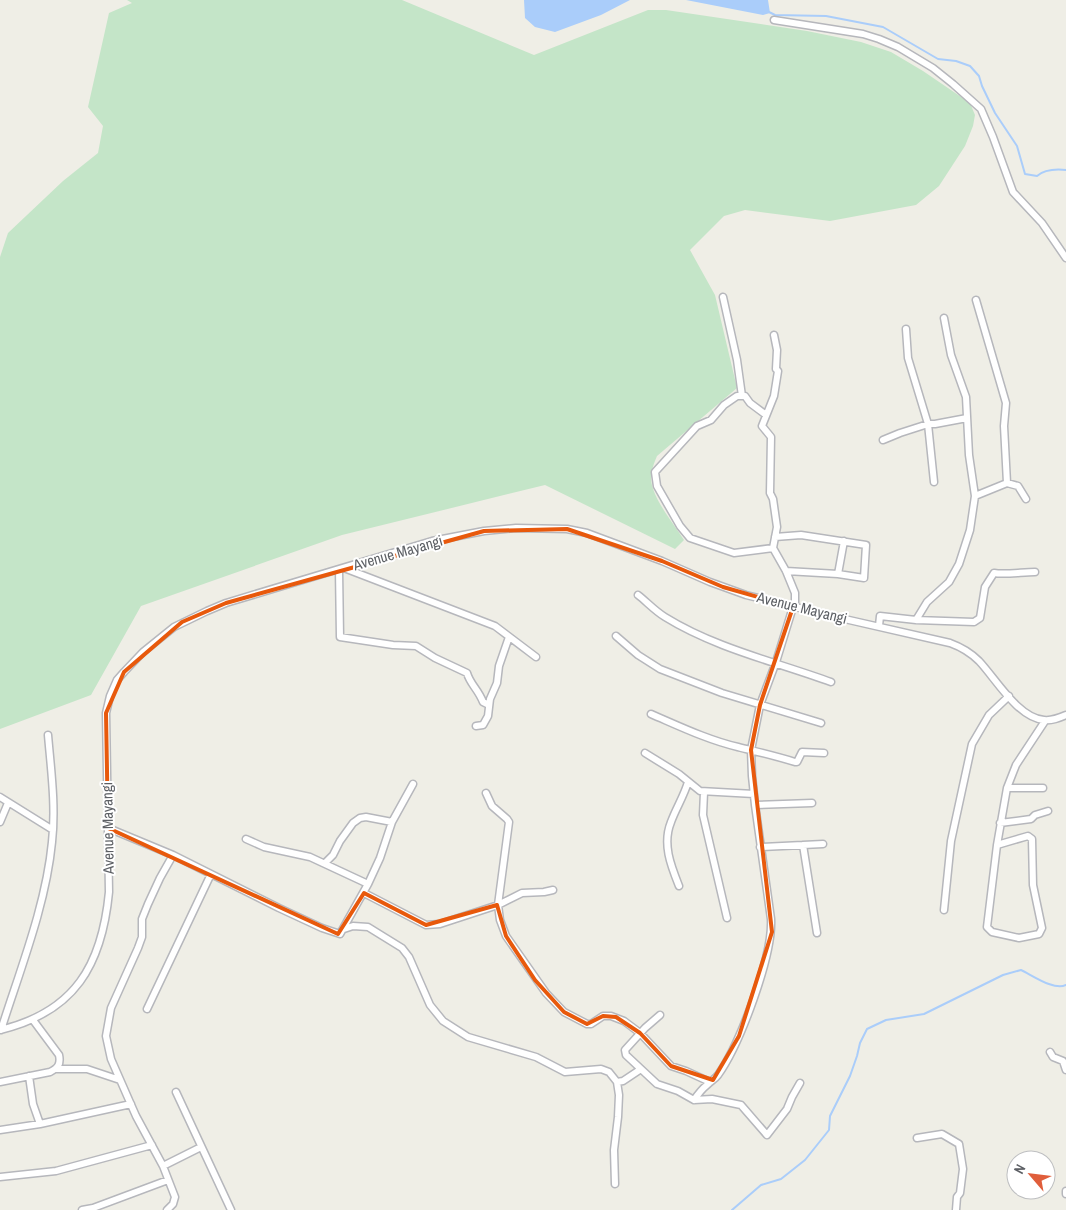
<svg xmlns="http://www.w3.org/2000/svg" width="1066" height="1210" font-family="'Archivo Narrow',sans-serif">
<style>
.green{fill:#c4e5c8}
.water{fill:#aacdfa}
.lines{fill:none;stroke-linecap:round;stroke-linejoin:round}
.stream{stroke:#aacdfa;stroke-width:2}
.minor-casing{stroke:#b6b7bc;stroke-width:9}
.minor{stroke:#fff;stroke-width:6}
.marked{fill:none;stroke:#e8590c;stroke-width:4;stroke-linejoin:round}
.labels{text-anchor:middle;stroke-width:4;stroke-linejoin:round;paint-order:stroke}
.street-label{font-size:15px;fill:#5d6065;stroke:#fff}
</style>
<rect width="100%" height="100%" fill="#efeee6"/>
<path class="green" d="M 127,0 L 402,0 L 534,55 L 648,10 L 666,10 L 807,31 L 861,42 L 891,52 L 923,71 L 970,103 L 975,115 L 973,126 L 965,146 L 939,186 L 916,205 L 830,221 L 745,210 L 724,216 L 690,250 L 715,295 L 737,388 L 657,456 C 654,463 651,471 651,479 C 652,498 674,524 684,540 L 675,549 L 545,485 L 342,535 L 141,606 L 91,695 L 0,729 L 0,257 L 8,233 L 63,181 L 98,153 L 103,126 L 88,107 L 109,13 L 132,3 Z"/>
<path class="water" d="M 524,0 L 630,0 L 601,15 L 555,32 L 535,27 L 525,18 Z
M 686,0 L 768,0 L 770,13 L 763,15 Z"/>
<g class="lines">
<path class="stream" d="M 769,12 L 775,15 L 826,16 L 883,27 L 938,59 L 956,61 L 970,66 L 979,76 L 982,86 L 995,113 L 1017,146 L 1025,174 L 1037,176 C 1045,169 1056,169 1066,170
M 732,1210 L 761,1185 L 781,1179 L 805,1160 L 829,1130 L 830,1116 L 850,1076 L 857,1056 L 860,1043 L 867,1029 L 886,1020 L 924,1014 L 1003,975 L 1021,970 C 1032,975 1054,991 1066,985"/>
<defs>
<path id="minor" d="M 774,20 L 863,34 L 879,39 L 898,47 L 933,68 L 953,84 L 981,109 L 993,137 L 1013,192 L 1042,223 L 1066,258
M 723,297 L 737,360 L 742,396
M 976,300 L 1006,403 L 1004,426 L 1007,483
M 906,329 L 908,358 L 928,424 L 935,424 L 967,418
M 774,335 L 777,350 L 776,369 L 778,371 L 774,396 L 762,426 L 771,437 L 770,493 L 773,499 L 777,527 L 773,548 L 786,571 L 795,593 L 795,607
M 766,415 L 750,403 L 745,396 L 737,396 L 724,405 L 711,420 L 697,426 L 655,472 L 657,486 L 680,526 L 690,538 L 734,553 L 773,548
M 883,440 L 900,433 L 928,424 L 934,482
M 975,496 L 1007,483 L 1018,486 L 1026,499
M 775,537 L 801,535 L 866,545 L 864,578 L 838,574 L 786,571
M 344,568 L 495,626 L 536,657
M 339,570 L 340,637 L 393,645 L 416,646 L 435,658 L 467,673 C 470,684 478,689 483,702 L 489,705
M 838,574 L 844,541
M 638,595 C 647,602 655,611 665,617 C 715,648 776,662 831,682
M 916,620 L 927,602 L 949,582 L 959,564 L 970,530 L 975,496 L 969,455 L 966,397 L 951,355 L 944,318
M 879,626 L 880,616 L 916,620 L 974,622 L 980,618 L 985,587 L 994,573 C 1005,575 1023,572 1035,572
M 616,636 L 638,655 L 660,669 L 722,693 L 821,723
M 651,714 C 679,726 708,740 738,747 C 758,752 776,756 795,762 L 797,762 L 802,752 L 824,753
M 476,726 L 483,725 L 488,716 L 490,699 L 497,683 L 499,666 L 509,637
M 645,753 L 679,774 L 700,791 L 754,794
M 1007,788 L 1043,788
M 704,792 L 703,815 L 727,918
M 486,793 L 492,806 L 507,819 L 509,822 L 498,905 L 500,920 L 506,936 L 546,993 L 564,1012 L 587,1024 L 591,1024 L 603,1016 L 611,1016 L 624,1021 L 640,1033 L 671,1066 L 686,1071 L 710,1082
M 0,797 L 53,830
M 755,805 L 812,803
M 0,822 L 8,803
M 1000,823 L 1031,819 L 1035,815 L 1048,811
M 108,828 L 173,855 L 279,908 L 322,928 L 340,934 L 368,884 L 380,858 L 392,822 L 413,784
M 246,839 L 264,847 L 310,857 L 368,884
M 803,845 L 817,933
M 997,845 L 1028,836 L 1032,839 L 1033,885 L 1042,928 L 1039,934 L 1019,938 L 992,932 L 987,927 L 997,845 L 1007,788 L 1016,765 L 1045,721
M 760,847 L 823,844
M 325,863 L 333,855 L 340,841 L 353,823 L 360,818 L 366,817 L 392,822
M 679,886 C 671,866 662,844 671,822 C 676,808 684,796 688,782
M 364,893 L 426,925 L 440,924 L 498,905 L 522,893 L 544,892 L 553,890
M 944,910 L 951,841 L 972,744 L 989,715 L 1009,696
M 344,929 L 353,926 L 368,927 L 402,948 L 409,957 L 430,1005 L 443,1021 L 468,1037 L 536,1057 L 565,1072 L 601,1069 L 609,1072 L 617,1082 L 619,1095 L 618,1117 L 614,1150 L 615,1184
M 147,1009 L 211,874
M 660,1015 L 645,1028 L 625,1050 L 626,1055 L 657,1084 L 678,1091 L 694,1100 L 712,1099 L 741,1105 L 767,1135 L 787,1109 L 792,1097 L 800,1083
M 0,1030 C 75,1012 102,965 109,892 L 106,713 L 110,696 L 117,680 L 124,672 L 143,652 L 174,627 L 207,611 L 226,603 L 432,541 L 484,531 L 516,528 L 567,529 L 587,533 L 662,561 L 710,582 L 746,595 L 849,620 L 950,643 C 961,647 971,653 979,661 C 996,679 1018,718 1044,720 C 1052,721 1059,718 1066,715
M 1,1030 C 20,970 46,905 52,842 C 56,806 51,770 48,735
M 1050,1052 L 1053,1057 L 1063,1061 L 1066,1070
M 56,1069 L 87,1069 L 120,1080
M 29,1076 L 33,1104 L 40,1124
M 0,1082 L 50,1072 C 58,1068 61,1064 59,1055 L 33,1020
M 617,1082 L 623,1081 L 641,1069
M 176,1092 L 231,1210
M 694,1100 C 698,1094 702,1089 707,1085 C 711,1081 715,1079 718,1075 C 740,1044 773,956 771,919 L 755,805 L 752,776 L 751,750 L 760,705 L 776,662 L 793,607
M 0,1130 L 40,1124 L 131,1104
M 917,1138 L 942,1134 L 959,1144 L 963,1169 L 960,1193 L 957,1197 L 956,1210
M 163,1166 L 201,1147
M 0,1177 L 56,1171 L 152,1145
M 1066,1191 L 1066,1194
M 82,1210 L 93,1208 L 168,1180
M 167,1210 L 173,1204 L 175,1197 L 163,1166 L 136,1116 L 111,1059 L 106,1036 L 111,1008 L 138,948 L 142,937 L 142,919 L 148,904 L 160,878 L 173,855"/>
</defs>
<use href="#minor" class="minor-casing"/>
<use href="#minor" class="minor"/>
</g>
<path class="marked" d="M 567,529 L 662,561 L 723,587 L 793,607 L 760,705 L 751,750 L 772,932 L 739,1036 L 713,1080 L 671,1066 L 640,1033 L 616,1017 L 603,1016 L 587,1024 L 564,1012 L 535,980 L 506,936 L 497,905 L 426,925 L 364,893 L 338,934 L 108,828 L 106,713 L 124,672 L 182,622 L 226,603 L 484,531 Z"/>
<g class="labels">
<g class="street-label">
<text transform="translate(398 553) rotate(-16)" y="5">Avenue Mayangi</text>
<text transform="translate(802 608) rotate(14)" y="5">Avenue Mayangi</text>
<text transform="translate(108 828) rotate(-91)" y="5">Avenue Mayangi</text>
</g>
</g>
<g transform="translate(1031 1175) rotate(298)"><circle r="24" fill="#ffffff" stroke="#bebfc1"/>
<path d="M0-4L9 19L0 12L-9 19Z" fill="#e05e3b"/>
<text y="-8" font-size="14" font-weight="bold" text-anchor="middle" fill="#5d6065">N</text>
</g>
</svg>
